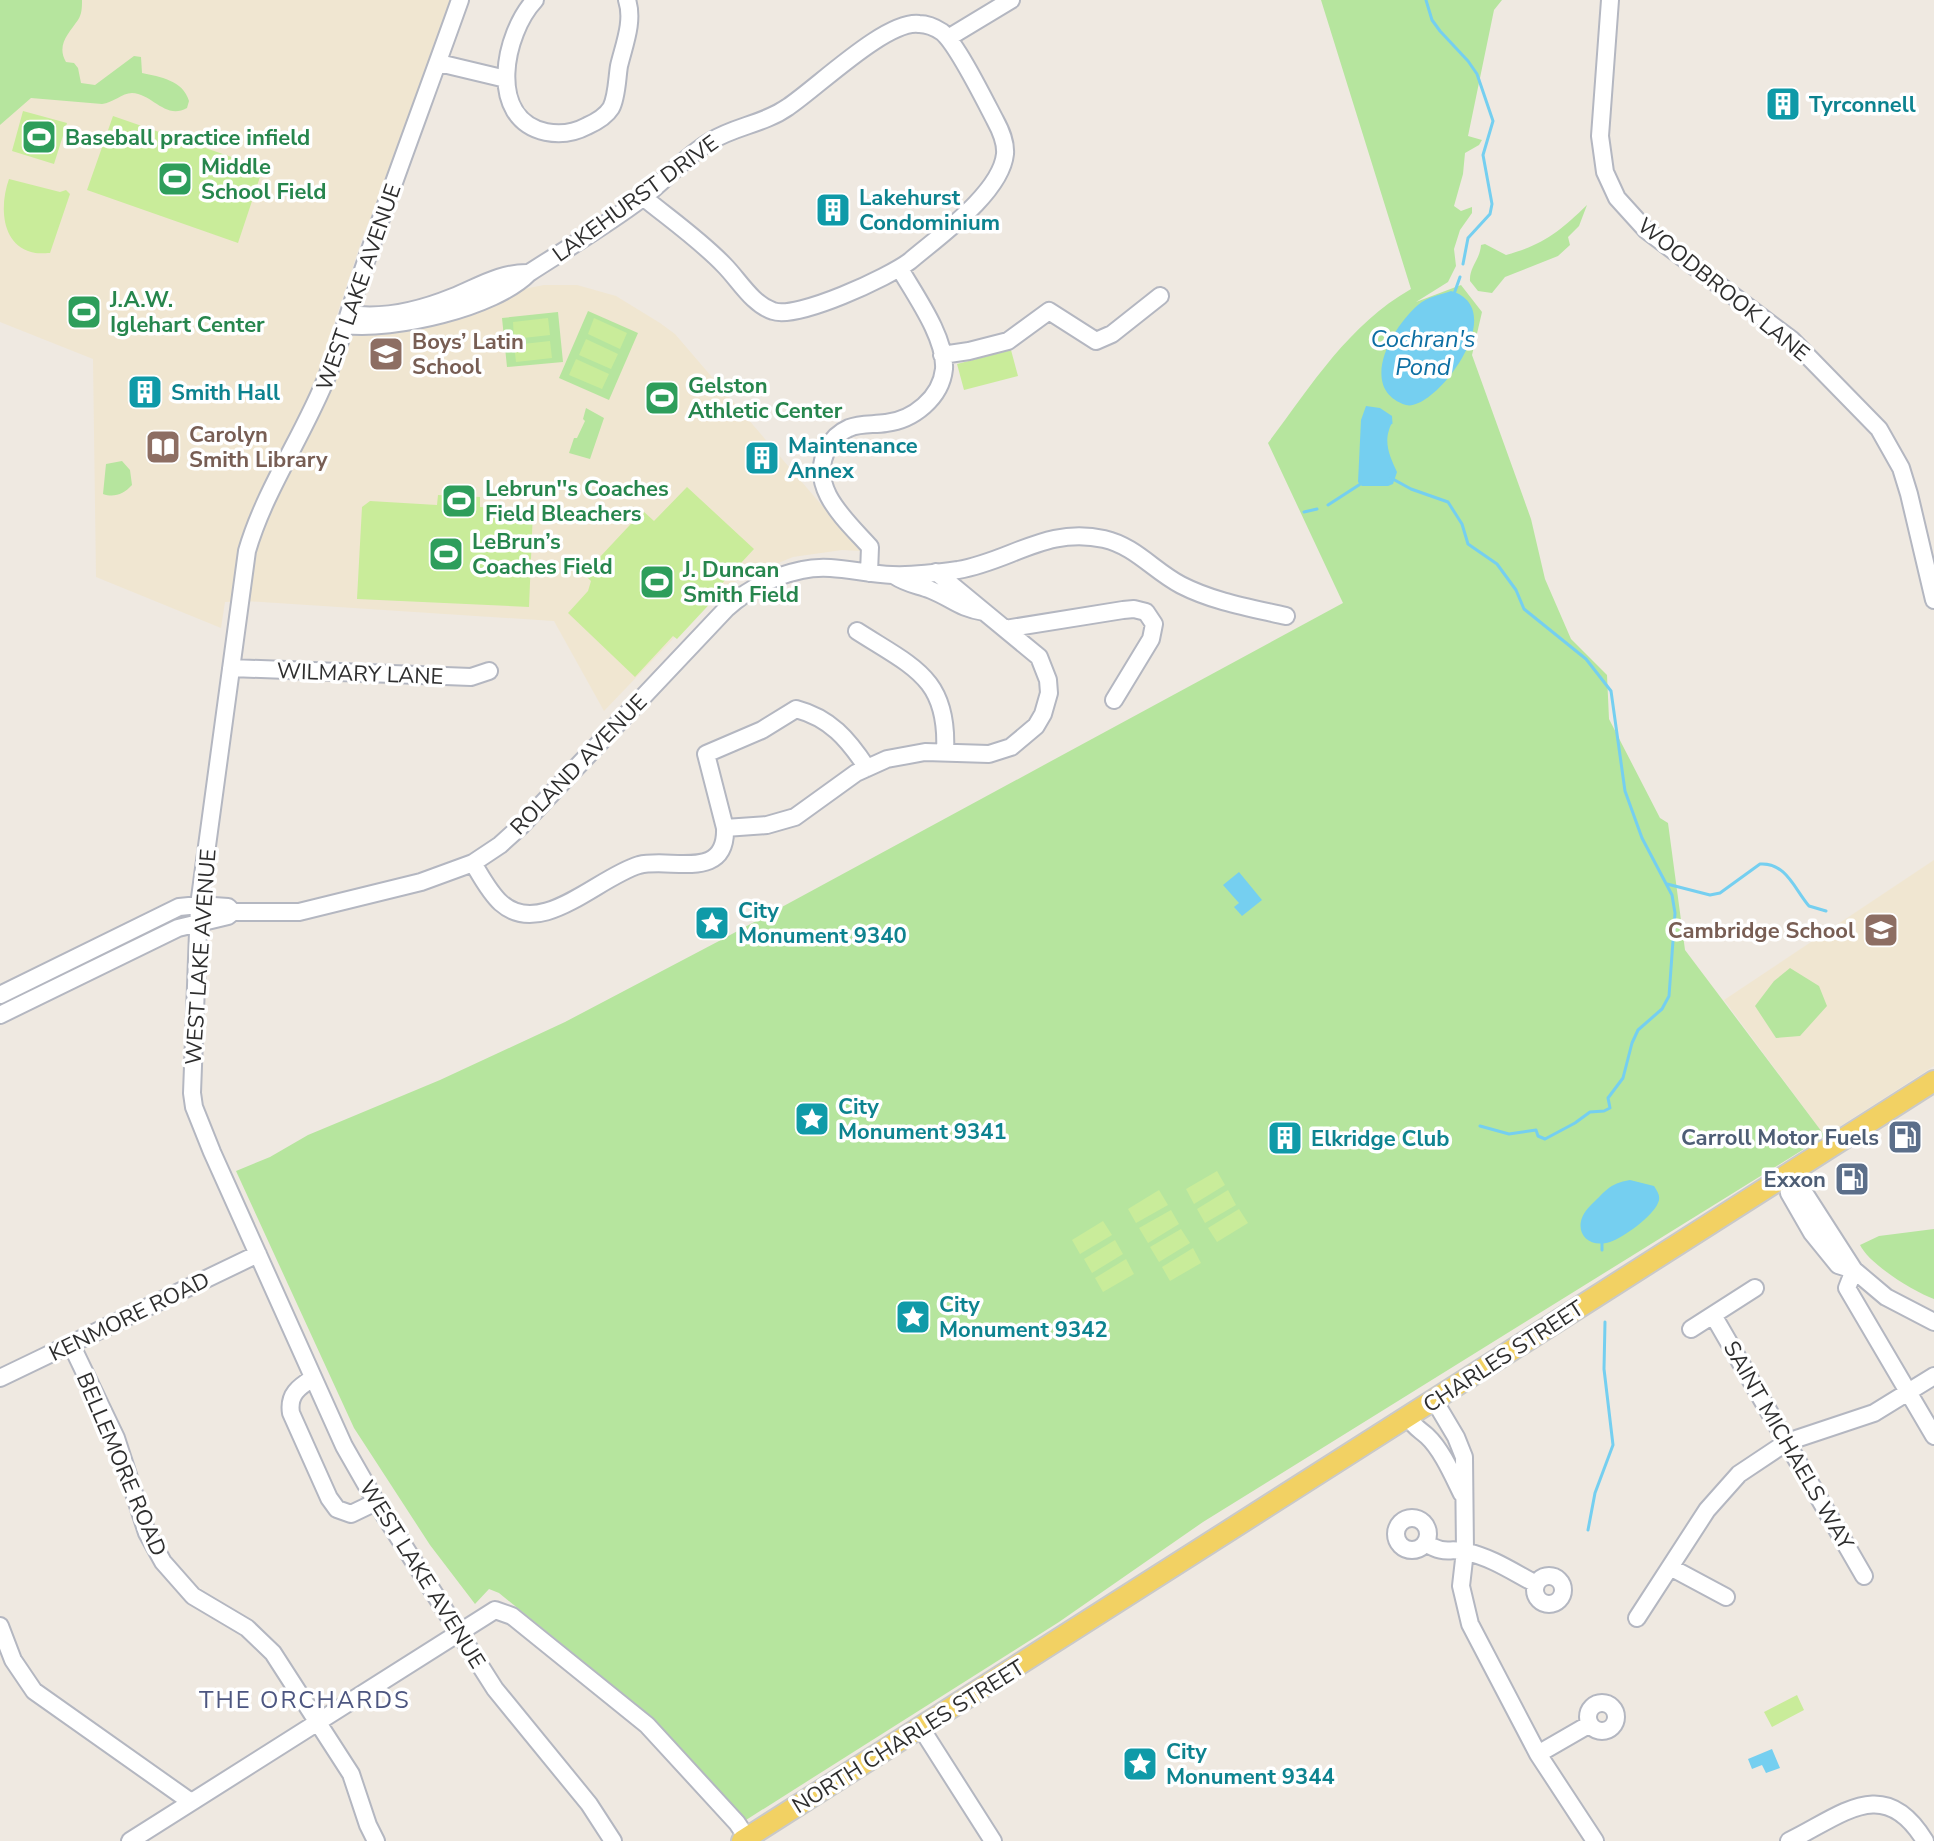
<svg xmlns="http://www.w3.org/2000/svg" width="1934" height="1841" font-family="'Nunito Sans',sans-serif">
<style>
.education{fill:#f0e6d1}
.green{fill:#b6e59e}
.pitch{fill:#c9ec9a}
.water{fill:#75cff0}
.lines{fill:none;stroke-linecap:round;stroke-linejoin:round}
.stream{stroke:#75cff0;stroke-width:3}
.minor-casing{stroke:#b4b7c1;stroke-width:20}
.major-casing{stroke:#c9c9c9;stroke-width:24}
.minor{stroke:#fff;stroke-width:16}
.major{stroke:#f2d163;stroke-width:20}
.labels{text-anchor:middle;stroke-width:7;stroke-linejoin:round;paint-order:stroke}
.culture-label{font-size:22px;font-weight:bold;fill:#0d838f;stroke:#fff;text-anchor:start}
.leisure-label{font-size:22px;font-weight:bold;fill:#27864d;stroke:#fff;text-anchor:start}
.street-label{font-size:22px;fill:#2e2e2e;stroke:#fff}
.education-label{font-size:22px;font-weight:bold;fill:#785e54;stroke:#fff;text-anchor:start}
.service-label{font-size:22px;font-weight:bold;fill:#4e5e75;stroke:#fff;text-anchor:end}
.water-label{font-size:24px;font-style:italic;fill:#0d6fa3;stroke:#fff}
.neighbourhood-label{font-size:24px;letter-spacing:2px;fill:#4d5680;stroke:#fff}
</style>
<rect width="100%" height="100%" fill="#efe9e1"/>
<path class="education" d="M 0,0 L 452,0 L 393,164 L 362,239 L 329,339 L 409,328 L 460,313 L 524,289 L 544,285 L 577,285 L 616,296 L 660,323 L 675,334 L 861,551 L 842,550 L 793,557 L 742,578 L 718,592 L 604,711 L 554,621 L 246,601 L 225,602 L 221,628 L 96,577 L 93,359 L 0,322 Z
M 1934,860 L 1934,1066 L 1825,1136 L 1724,1000 Z"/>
<path class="green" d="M 0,0 L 82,0 C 82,7 82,14 78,20 C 69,33 56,45 66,62 L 74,63 L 78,68 L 81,83 L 95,85 L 134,56 L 141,57 L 142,73 C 160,77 183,80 189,101 L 187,108 C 165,120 153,94 132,93 C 122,93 113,103 102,104 L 31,98 L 0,125 Z
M 1321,0 L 1502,0 L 1494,10 L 1468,136 L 1482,140 L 1479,145 L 1465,153 L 1463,174 L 1454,206 L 1461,211 L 1472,207 L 1472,213 L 1460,230 L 1454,249 L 1456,266 L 1448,282 L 1416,302 L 1461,285 L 1482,312 L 1472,355 L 1531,519 L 1545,579 L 1571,639 L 1607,675 L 1609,719 L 1660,818 L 1668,823 L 1685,950 L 1825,1136 L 1203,1522 L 1059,1622 L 746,1820 L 653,1718 L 499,1593 L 489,1589 L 475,1604 L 430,1545 L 354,1428 L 236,1171 L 270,1157 L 308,1135 L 440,1080 L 565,1022 L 719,941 L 1343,603 L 1268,443 C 1311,386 1348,325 1411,289 Z
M 1587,205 L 1579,226 L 1568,237 L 1570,245 L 1558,256 L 1505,277 L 1492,293 L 1478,291 L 1470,281 C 1469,267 1480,260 1481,245 L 1485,244 L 1506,255 C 1543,245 1559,232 1587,205 Z
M 588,311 L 638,333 L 609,400 L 559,378 Z
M 558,312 L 563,362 L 507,367 L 502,318 Z
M 586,408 L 604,418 L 590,459 L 569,453 L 574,438 L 577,438 L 585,421 L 583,419 Z
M 122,461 L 130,470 L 132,485 C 124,494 114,498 103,494 L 106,464 Z
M 1790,968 L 1819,986 L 1827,1006 L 1800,1036 L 1776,1038 L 1755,1006 L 1774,981 Z
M 1934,1229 L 1934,1299 C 1914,1292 1869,1264 1860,1245 L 1879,1236 Z"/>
<path class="pitch" d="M 23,111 L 67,123 L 54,164 L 12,151 Z
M 113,116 L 263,168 L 238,243 L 87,190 Z
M 9,179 L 60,192 L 66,190 L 70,194 L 50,253 C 45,253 36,254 31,252 C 0,243 0,204 9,179 Z
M 548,318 L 550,335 L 514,339 L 513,322 Z
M 594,318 L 627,333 L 620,349 L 588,334 Z
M 586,339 L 618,354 L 611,369 L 579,355 Z
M 550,341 L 552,358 L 516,362 L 514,345 Z
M 1011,350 L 1018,376 L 964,390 L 957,364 Z
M 576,359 L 609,374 L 602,389 L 569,375 Z
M 687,487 L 754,549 L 715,591 L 718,595 L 677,639 L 673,636 L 635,677 L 568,613 L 588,591 L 591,581 L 584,574 L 643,511 L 654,521 Z
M 438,495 L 480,497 L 480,507 L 533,510 L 529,607 L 357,599 L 362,507 L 370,501 L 437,505 Z
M 1217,1171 L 1225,1185 L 1194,1204 L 1186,1189 Z
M 1159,1190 L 1168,1205 L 1136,1223 L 1128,1209 Z
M 1228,1190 L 1236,1205 L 1205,1223 L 1197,1209 Z
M 1239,1209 L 1248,1223 L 1217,1242 L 1208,1228 Z
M 1171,1210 L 1179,1224 L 1148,1243 L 1139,1228 Z
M 1103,1221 L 1112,1235 L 1080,1254 L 1072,1240 Z
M 1181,1229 L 1190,1243 L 1159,1262 L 1150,1247 Z
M 1115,1240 L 1123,1254 L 1092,1273 L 1084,1259 Z
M 1193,1248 L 1201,1263 L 1170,1281 L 1162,1267 Z
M 1126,1259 L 1134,1274 L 1103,1292 L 1095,1278 Z
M 1797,1695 L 1804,1710 L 1772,1727 L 1764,1712 Z"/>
<path class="water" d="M 1451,291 C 1513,309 1434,413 1406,405 C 1357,389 1392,327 1418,305 C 1427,297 1440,295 1451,291 Z
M 1366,406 L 1380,408 L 1392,416 C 1393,431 1393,417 1389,430 C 1384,445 1391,459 1397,472 L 1393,484 L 1388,486 L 1362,486 L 1358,482 L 1361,420 Z
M 1239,872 L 1262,900 L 1242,916 L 1234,907 L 1239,903 L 1223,885 Z
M 1630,1180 L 1654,1186 C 1658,1192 1661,1197 1658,1203 C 1653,1216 1623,1238 1610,1242 C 1584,1250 1570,1226 1590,1206 C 1604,1193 1609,1183 1630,1180 Z
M 1772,1749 L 1780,1768 L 1766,1773 L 1762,1765 L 1752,1769 L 1748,1759 Z"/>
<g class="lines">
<path class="stream" d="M 1426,0 L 1432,20 L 1440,31 L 1468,61 L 1477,74 L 1493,121 L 1483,155 L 1492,204 L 1490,214 L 1468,238 L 1463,264
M 1454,294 L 1460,277
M 1391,478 L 1411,489 L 1448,502 L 1462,524 L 1468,544 L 1497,564 L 1516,590 L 1524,609 L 1586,659 L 1611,691 L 1625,791 L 1642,838 L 1672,895 L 1675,913 L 1669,996 L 1662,1009 L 1638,1030 L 1632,1043 L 1623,1078 L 1608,1098 L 1610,1108 L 1604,1111 L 1590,1112 L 1575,1123 L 1545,1139 L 1538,1136 L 1536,1130 L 1509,1134 L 1480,1126
M 1328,505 L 1362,483
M 1304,512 L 1317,509
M 1667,884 L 1710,895 L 1720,893 L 1760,864 C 1786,862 1795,890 1809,906 L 1826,911
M 1602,1250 L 1602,1243
M 1588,1530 L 1595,1493 L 1613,1445 L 1604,1369 L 1605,1322"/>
<defs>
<path id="minor" d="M 460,0 C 428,90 394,180 363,270 C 351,305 342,340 328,374 C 304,435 265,489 247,551 L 199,905 L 192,1093 L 194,1107 L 212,1152 L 344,1446 L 376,1502 L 495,1689 L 589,1804 L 613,1841
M 535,0 C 504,33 486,119 546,132 C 561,135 574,133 587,126 C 596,122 606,116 611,108 C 617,97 617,78 619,66 C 624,45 634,21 627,0
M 1610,0 L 1600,136 L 1605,172 L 1617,198 L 1646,230 L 1792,340 L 1879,429 L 1901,468 L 1909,494 L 1934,600
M 948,38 L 1011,0
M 439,63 L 506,79
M 349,314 C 383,319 421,310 453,297 C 478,287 501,272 529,273
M 345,325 C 393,331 495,308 529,273 C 566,249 605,226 641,199 C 665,181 684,157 711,141 C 735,126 764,124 788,107 C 818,87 886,20 919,24 C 927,24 936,28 942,32 C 957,44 985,101 995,120 C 1001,131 1006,142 1005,154 C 1001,193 938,237 910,261 C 889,277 797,320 773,311 C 752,304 739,280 724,265 C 700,240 670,219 643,197
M 942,355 L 969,351 L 1008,341 L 1049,311 L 1096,341 L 1112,334 L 1160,296
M 869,573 L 870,547 C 847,521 806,487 828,448 C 832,439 840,432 849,428 C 861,423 873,425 886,423 C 913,420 941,398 944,369 C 946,338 915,295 900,269
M 895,576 C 907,584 918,585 931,590 C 953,599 959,608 984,612
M 1005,629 L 1123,610 L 1134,609 L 1146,612 L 1154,624 L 1151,639 L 1114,700
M 857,631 C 913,667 949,678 945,752
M 231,668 L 471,677 L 489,671
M 725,828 L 767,825 L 795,817 L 856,773 L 887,759 L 925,752 L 989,754 L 1011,747 L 1036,726 L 1043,714 L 1049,693 L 1048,680 L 1039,657 L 936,572
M 473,863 C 481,876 489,892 501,903 C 541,939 598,877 639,865 C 671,857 727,882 725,828 L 706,754 L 762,730 L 796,709 C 830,718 848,739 867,768
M 0,995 L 179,907 L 199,905 L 228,907 L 233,912 L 299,912 L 421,882 L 473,863 L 500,845 L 522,825 L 727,608 C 748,589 774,576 802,570 C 831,563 862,574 892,575 C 913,576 937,573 958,570 C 1011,561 1047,526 1104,539 C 1135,546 1154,571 1181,585 C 1214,602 1251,608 1286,616
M 0,1015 L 178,928 L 228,916 L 233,912
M 1787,1174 L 1800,1186 L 1854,1270 L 1886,1297 L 1934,1322
M 1787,1174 L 1789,1193 L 1812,1233 L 1838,1265 L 1854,1270
M 1854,1270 L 1847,1288 L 1934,1436
M 1713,1315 L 1864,1576
M 1691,1329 L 1755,1288
M 71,1344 L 116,1438 L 147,1533 L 163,1562 L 193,1596 L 247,1628 L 273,1653 L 351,1774 L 368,1825 L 376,1841
M 0,1378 L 258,1254
M 313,1378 C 299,1387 288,1394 291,1413 L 329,1498 L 337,1509 L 351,1514 L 376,1502
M 1434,1400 L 1456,1437 L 1464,1457 L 1465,1551 L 1461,1586 L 1470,1624 L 1538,1754 L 1595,1841
M 1408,1417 C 1414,1427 1419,1429 1427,1436 C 1442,1450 1453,1476 1462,1494
M1396 1534a16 16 0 1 1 32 0a16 16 0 1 1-32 0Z
M 1425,1543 C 1448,1556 1447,1547 1467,1552 C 1493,1558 1513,1572 1536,1584
M 1670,1567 L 1726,1597
M1535 1590a14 14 0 1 1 28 0a14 14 0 1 1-28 0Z
M 1637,1618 L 1707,1510 L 1739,1474 L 1787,1442 L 1874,1413 L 1934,1376
M 0,1626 L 13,1660 L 34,1691 L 191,1802
M1588 1717a14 14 0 1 1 28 0a14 14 0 1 1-28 0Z
M 921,1728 L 993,1841
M 1538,1754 L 1590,1724
M 130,1841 L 495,1610 L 512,1616 L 647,1725 L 737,1823 L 749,1841
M 1789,1841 C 1841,1816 1884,1773 1925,1841"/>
<path id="major" d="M 742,1841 L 1934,1081"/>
</defs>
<use href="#minor" class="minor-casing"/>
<use href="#major" class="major-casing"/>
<use href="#minor" class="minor"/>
<use href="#major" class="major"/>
</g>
<defs>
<symbol id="building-square" viewBox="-11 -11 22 22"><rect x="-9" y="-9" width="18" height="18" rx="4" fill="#0f9aa8" stroke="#fff"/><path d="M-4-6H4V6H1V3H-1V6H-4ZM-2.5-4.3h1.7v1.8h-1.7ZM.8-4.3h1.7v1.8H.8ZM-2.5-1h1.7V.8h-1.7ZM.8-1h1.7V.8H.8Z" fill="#fff"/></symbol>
<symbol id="stadium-square" viewBox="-11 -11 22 22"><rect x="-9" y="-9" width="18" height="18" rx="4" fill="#2e9e5b" stroke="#fff"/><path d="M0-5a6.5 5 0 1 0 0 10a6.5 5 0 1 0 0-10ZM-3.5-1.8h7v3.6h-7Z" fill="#fff"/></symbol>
<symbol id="school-square" viewBox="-11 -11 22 22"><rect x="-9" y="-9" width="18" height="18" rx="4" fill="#8d6e63" stroke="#fff"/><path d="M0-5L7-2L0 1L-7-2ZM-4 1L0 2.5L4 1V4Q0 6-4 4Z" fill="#fff"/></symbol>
<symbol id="library-square" viewBox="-11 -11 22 22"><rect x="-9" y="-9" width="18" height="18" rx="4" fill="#8d6e63" stroke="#fff"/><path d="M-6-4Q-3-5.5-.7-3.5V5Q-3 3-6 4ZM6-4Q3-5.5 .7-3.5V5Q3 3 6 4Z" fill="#fff"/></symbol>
<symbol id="sight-square" viewBox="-11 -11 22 22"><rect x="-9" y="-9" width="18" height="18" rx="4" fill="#0f9aa8" stroke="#fff"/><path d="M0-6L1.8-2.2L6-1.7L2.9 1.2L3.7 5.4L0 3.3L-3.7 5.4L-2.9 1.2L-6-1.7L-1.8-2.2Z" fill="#fff"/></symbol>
<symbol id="fuel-square" viewBox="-11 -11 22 22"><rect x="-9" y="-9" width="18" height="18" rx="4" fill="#5c6f8a" stroke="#fff"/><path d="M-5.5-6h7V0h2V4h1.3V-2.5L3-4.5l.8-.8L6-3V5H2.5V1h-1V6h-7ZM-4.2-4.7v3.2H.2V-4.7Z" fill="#fff"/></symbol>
</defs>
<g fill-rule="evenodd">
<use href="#building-square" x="1763" y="84" width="40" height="40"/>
<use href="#stadium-square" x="19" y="117" width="40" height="40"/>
<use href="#stadium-square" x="155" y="159" width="40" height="40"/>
<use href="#building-square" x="813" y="190" width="40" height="40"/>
<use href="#stadium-square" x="64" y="292" width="40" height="40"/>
<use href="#school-square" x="366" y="334" width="40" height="40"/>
<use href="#building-square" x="125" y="372" width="40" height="40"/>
<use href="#stadium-square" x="642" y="378" width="40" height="40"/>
<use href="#library-square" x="143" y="427" width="40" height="40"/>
<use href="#building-square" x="742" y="438" width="40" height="40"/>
<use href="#stadium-square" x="439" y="481" width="40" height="40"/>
<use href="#stadium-square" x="426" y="534" width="40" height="40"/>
<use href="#stadium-square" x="637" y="562" width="40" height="40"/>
<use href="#sight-square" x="692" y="903" width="40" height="40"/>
<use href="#school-square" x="1861" y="910" width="40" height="40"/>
<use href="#sight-square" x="792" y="1099" width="40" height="40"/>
<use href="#fuel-square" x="1885" y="1117" width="40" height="40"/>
<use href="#building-square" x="1265" y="1118" width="40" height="40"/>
<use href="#fuel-square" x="1832" y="1159" width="40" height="40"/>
<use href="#sight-square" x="893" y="1297" width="40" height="40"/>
<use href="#sight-square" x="1120" y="1744" width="40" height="40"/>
</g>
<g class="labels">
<g class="culture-label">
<text x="1809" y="112">Tyrconnell</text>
<text x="859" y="205">Lakehurst<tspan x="859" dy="25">Condominium</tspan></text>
<text x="171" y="400">Smith Hall</text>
<text x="788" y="453">Maintenance<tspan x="788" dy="25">Annex</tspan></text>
<text x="738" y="918">City<tspan x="738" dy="25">Monument 9340</tspan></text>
<text x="838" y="1114">City<tspan x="838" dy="25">Monument 9341</tspan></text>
<text x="1311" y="1146">Elkridge Club</text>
<text x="939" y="1312">City<tspan x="939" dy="25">Monument 9342</tspan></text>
<text x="1166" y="1759">City<tspan x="1166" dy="25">Monument 9344</tspan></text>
</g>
<g class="leisure-label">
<text x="65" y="145">Baseball practice infield</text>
<text x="201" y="174">Middle<tspan x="201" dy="25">School Field</tspan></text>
<text x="110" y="307">J.A.W.<tspan x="110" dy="25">Iglehart Center</tspan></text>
<text x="688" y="393">Gelston<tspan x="688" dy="25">Athletic Center</tspan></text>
<text x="485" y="496">Lebrun''s Coaches<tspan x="485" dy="25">Field Bleachers</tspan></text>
<text x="472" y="549">LeBrun’s<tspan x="472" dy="25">Coaches Field</tspan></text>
<text x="683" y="577">J. Duncan<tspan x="683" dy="25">Smith Field</tspan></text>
</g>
<g class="street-label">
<text transform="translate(635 198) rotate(-36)" y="8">LAKEHURST DRIVE</text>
<text transform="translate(358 287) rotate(-71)" y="8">WEST LAKE AVENUE</text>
<text transform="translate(1724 289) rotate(39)" y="8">WOODBROOK LANE</text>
<text transform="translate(360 673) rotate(2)" y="8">WILMARY LANE</text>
<text transform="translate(578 764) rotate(-46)" y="8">ROLAND AVENUE</text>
<text transform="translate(200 957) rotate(-86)" y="8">WEST LAKE AVENUE</text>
<text transform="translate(129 1316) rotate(-26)" y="8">KENMORE ROAD</text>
<text transform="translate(1503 1356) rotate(-33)" y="8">CHARLES STREET</text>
<text transform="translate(1789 1445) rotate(60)" y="8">SAINT MICHAELS WAY</text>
<text transform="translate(122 1464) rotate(67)" y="8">BELLEMORE ROAD</text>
<text transform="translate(423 1574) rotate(58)" y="8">WEST LAKE AVENUE</text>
<text transform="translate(908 1736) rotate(-32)" y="8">NORTH CHARLES STREET</text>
</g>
<g class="education-label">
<text x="412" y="349">Boys’ Latin<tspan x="412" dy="25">School</tspan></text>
<text x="189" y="442">Carolyn<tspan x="189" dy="25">Smith Library</tspan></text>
<text x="1855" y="938" text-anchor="end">Cambridge School</text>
</g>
<g class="service-label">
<text x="1879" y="1145">Carroll Motor Fuels</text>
<text x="1826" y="1187">Exxon</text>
</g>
<g class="water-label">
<text x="1423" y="347">Cochran's<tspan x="1423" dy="28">Pond</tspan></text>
</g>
<g class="neighbourhood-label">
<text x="305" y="1708">THE ORCHARDS</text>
</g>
</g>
</svg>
